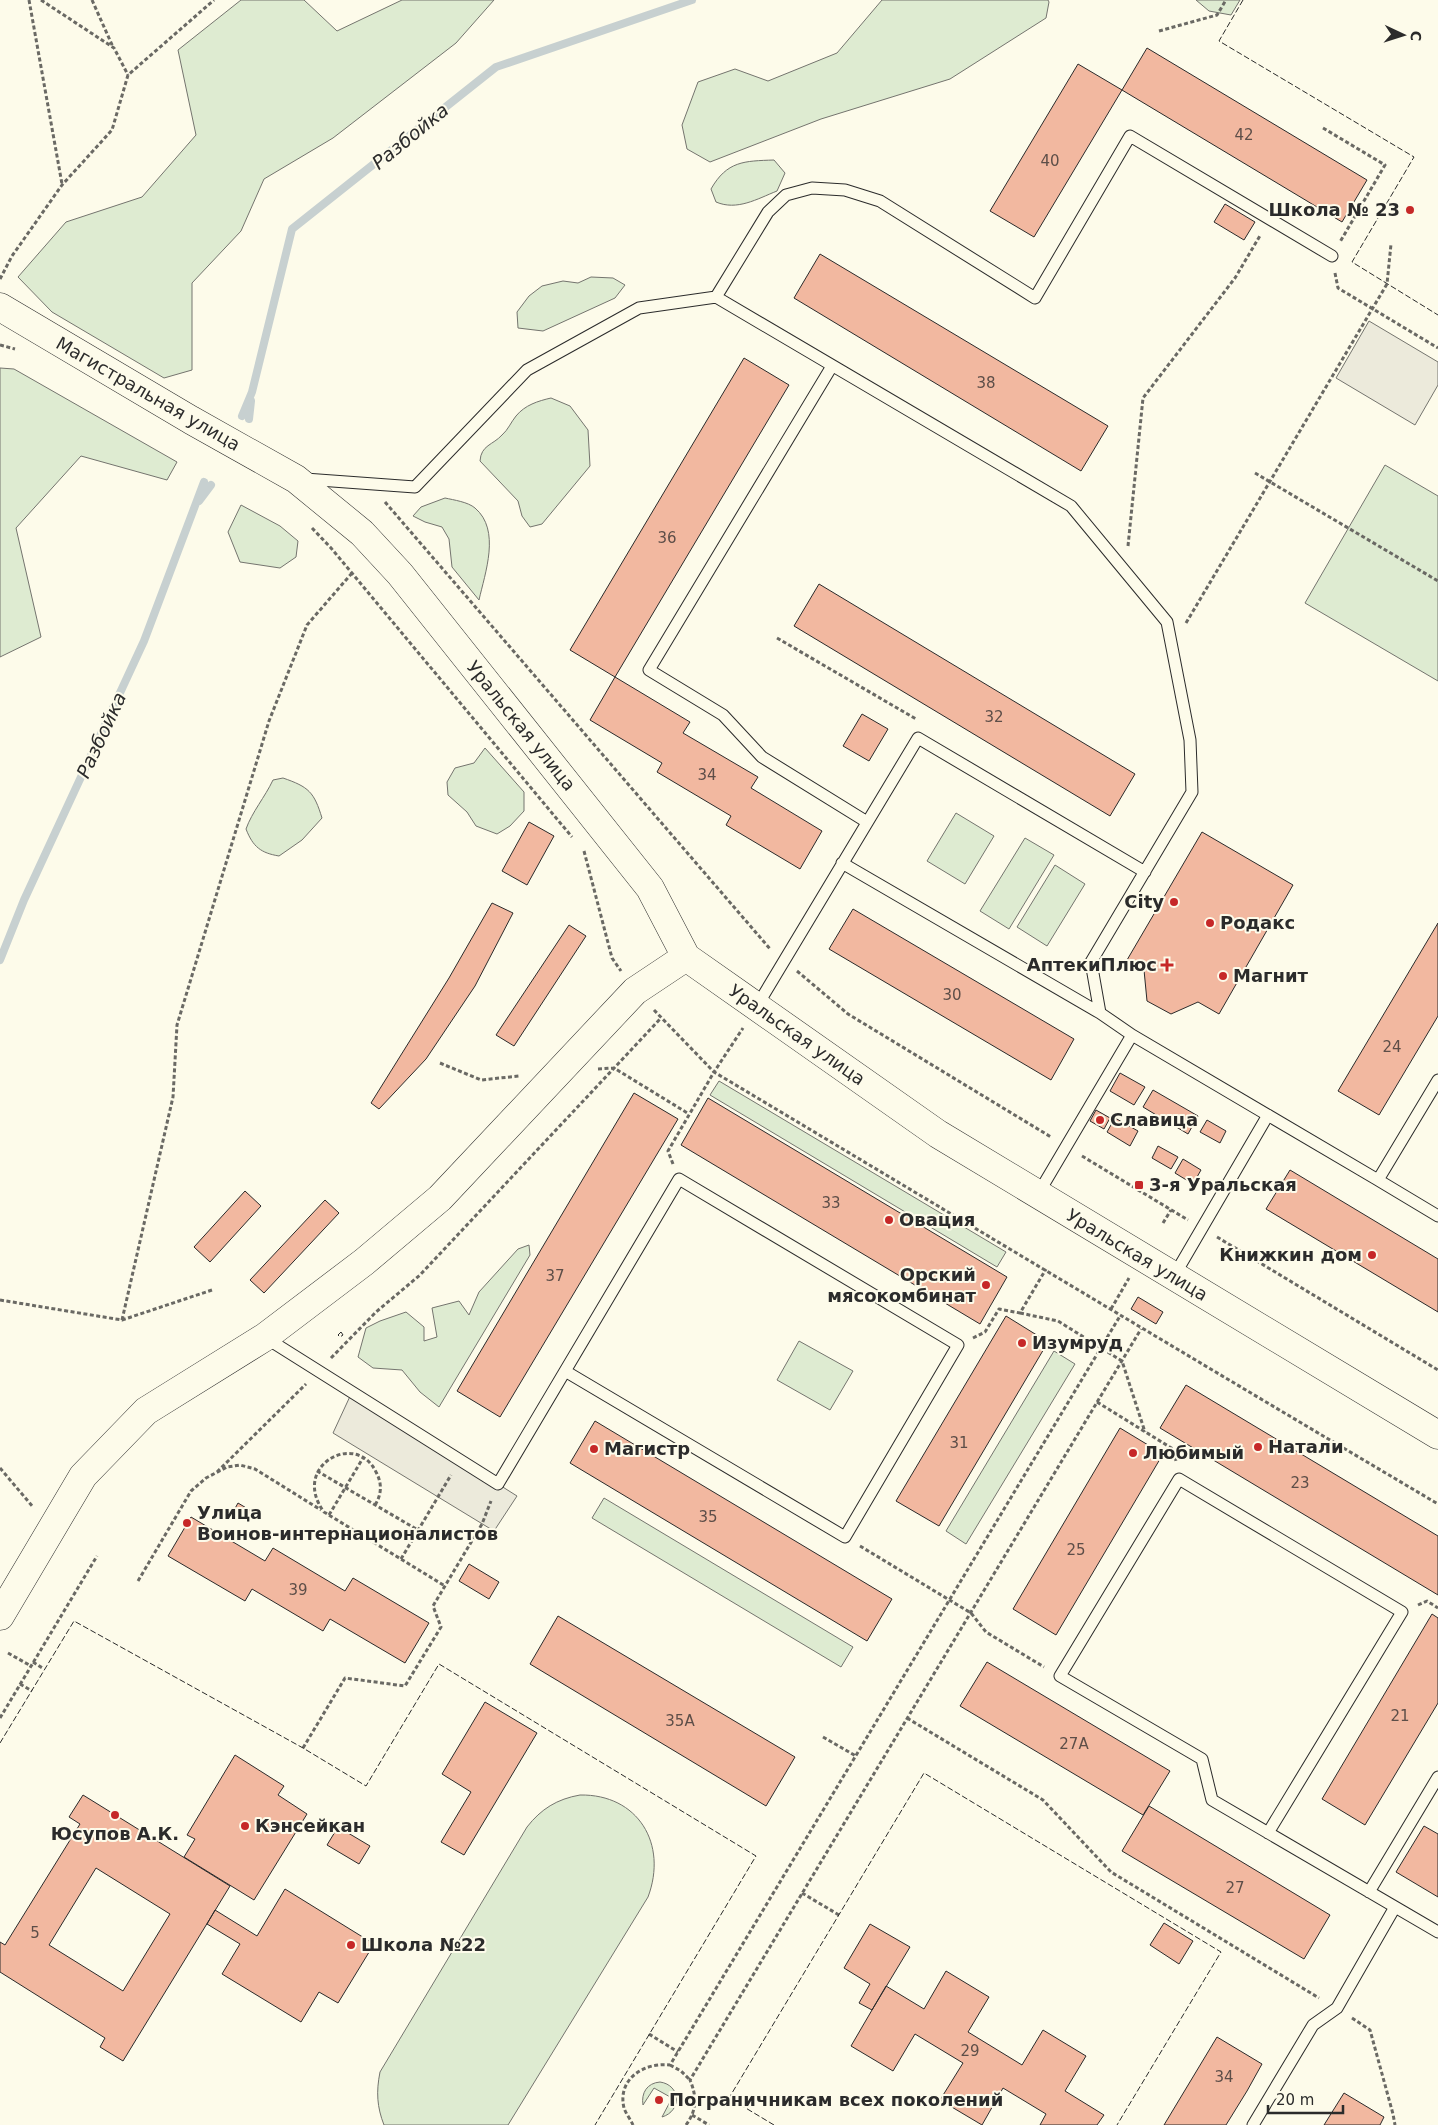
<svg xmlns="http://www.w3.org/2000/svg" width="1438" height="2125" font-family="'DejaVu Sans',sans-serif">
<style>
.green{fill:#deebd1;stroke:#74746e}
.parking{fill:#eceadb;stroke:#74746e}
.lines{fill:none;stroke-linecap:round;stroke-linejoin:round}
.stream{stroke:#c7d0d0;stroke-width:8}
.building{fill:#f2b8a0;stroke:#2b2b2b;fill-rule:evenodd}
.service-casing{stroke:#2b2b2b;stroke-width:13}
.tertiary-casing{stroke:#2b2b2b;stroke-width:29}
.path{stroke:#6a6964;stroke-width:3;stroke-dasharray:4 2.5;stroke-linecap:butt}
.service{stroke:#fdfbea;stroke-width:11}
.tertiary{stroke:#fdfbea;stroke-width:28}
.fence{stroke:#2b2b2b;stroke-width:1;stroke-dasharray:6 2.5;stroke-linecap:butt}
.poi-dot{fill:#c62828;stroke:#fdfbea;stroke-width:2}
.labels{text-anchor:middle;stroke-width:4;stroke-linejoin:round;paint-order:stroke}
.number-label{font-size:15px;fill:#5d4e48}
.poi-label{font-size:18px;font-weight:bold;fill:#2b2b2b;stroke:#fdfbea;text-anchor:start}
.street-label{font-size:18px;fill:#2b2b2b;stroke:#fdfbea}
.water-label{font-size:19px;font-style:italic;fill:#2b2b2b;stroke:#fdfbea}
</style>
<rect width="100%" height="100%" fill="#fdfbea"/>
<path class="green" d="M 241,0 L 304,0 L 337,31 L 402,0 L 494,0 L 456,43 L 333,138 L 264,179 L 241,231 L 192,283 L 192,370 L 164,378 L 52,312 L 18,277 L 66,222 L 142,197 L 196,135 L 178,50 Z
M 882,0 L 1048,0 L 1049,2 L 1046,18 L 950,79 L 821,119 L 710,162 L 687,149 L 682,125 L 698,82 L 735,69 L 768,81 L 837,53 Z
M 1196,0 L 1240,0 L 1231,15 L 1209,11 Z
M 774,160 L 785,173 L 777,191 C 757,199 737,211 716,202 L 711,189 C 727,161 744,161 774,160 Z
M 591,277 L 613,278 L 625,285 L 615,298 L 543,331 L 518,328 L 517,312 L 529,296 L 542,286 L 563,281 L 578,283 Z
M 0,368 L 14,369 L 177,462 L 167,480 L 81,456 L 16,528 L 41,637 L 0,657 Z
M 551,398 L 570,406 L 588,430 L 590,466 L 542,524 L 530,527 L 522,516 L 518,501 L 480,461 C 481,445 493,445 502,435 C 508,430 511,422 516,416 C 525,405 538,401 551,398 Z
M 1385,465 L 1438,496 L 1438,681 L 1305,603 Z
M 445,498 C 454,500 468,502 475,508 C 501,530 485,573 479,600 L 452,567 L 449,539 L 442,527 L 425,522 L 413,516 L 421,507 Z
M 241,505 L 280,526 L 298,541 L 296,557 L 280,568 L 240,562 L 228,532 Z
M 485,748 L 524,792 L 524,811 L 510,826 L 497,834 L 476,826 L 467,812 L 448,795 L 447,782 L 455,768 L 474,763 Z
M 283,778 C 309,787 314,792 322,818 L 302,840 L 279,856 C 261,853 253,847 246,829 C 252,812 265,797 273,780 Z
M 956,813 L 994,836 L 965,884 L 927,861 Z
M 1025,838 L 1054,855 L 1009,929 L 980,911 Z
M 1055,865 L 1085,884 L 1047,946 L 1017,927 Z
M 719,1081 L 1006,1252 L 997,1267 L 710,1095 Z
M 529,1245 L 530,1255 L 439,1407 L 420,1392 L 402,1370 L 373,1368 L 358,1357 L 366,1328 L 380,1321 L 406,1312 L 424,1327 L 424,1341 L 437,1337 L 432,1308 L 459,1301 L 469,1315 L 479,1292 L 518,1249 Z
M 799,1341 L 853,1371 L 830,1410 L 777,1380 Z
M 1054,1351 L 1075,1364 L 966,1544 L 946,1531 Z
M 604,1498 L 853,1647 L 841,1667 L 592,1518 Z
M 580,1795 C 638,1794 668,1844 648,1897 L 508,2125 L 384,2125 C 377,2107 376,2092 380,2072 L 527,1827 C 541,1809 557,1799 580,1795 Z
M 660,2082 C 681,2085 682,2111 662,2117 L 672,2098 L 654,2088 L 643,2105 C 641,2093 647,2083 660,2082 Z"/>
<path class="parking" d="M 1369,321 L 1438,362 L 1438,385 L 1415,425 L 1336,378 Z
M 352,1392 L 517,1496 L 494,1531 L 333,1433 Z"/>
<g class="lines">
<path class="stream" d="M 242,416 L 252,392 L 292,229 L 496,67 L 692,0
M 249,419 L 251,401
M 199,501 L 211,485
M 0,960 L 24,900 L 144,641 L 204,482"/>
</g>
<path class="building" d="M 1147,48 L 1367,180 L 1342,222 L 1122,90 Z
M 1078,64 L 1122,90 L 1034,237 L 990,211 Z
M 1225,204 L 1255,222 L 1244,240 L 1214,222 Z
M 820,254 L 1108,426 L 1081,471 L 794,298 Z
M 744,358 L 789,385 L 615,677 L 570,650 Z
M 819,584 L 1135,774 L 1110,816 L 794,626 Z
M 615,677 L 690,722 L 683,733 L 758,777 L 751,788 L 822,831 L 800,869 L 726,825 L 731,816 L 657,772 L 662,763 L 590,720 Z
M 862,714 L 888,729 L 869,761 L 843,746 Z
M 529,822 L 554,836 L 527,885 L 502,871 Z
M 1202,832 L 1293,885 L 1219,1014 L 1198,1002 L 1171,1014 L 1147,1001 L 1144,970 L 1127,960 Z
M 492,903 L 513,913 L 475,986 L 426,1059 L 379,1109 L 371,1103 L 449,978 Z
M 853,909 L 1074,1039 L 1051,1080 L 829,949 Z
M 1438,923 L 1438,1016 L 1379,1115 L 1338,1091 Z
M 569,925 L 586,936 L 514,1046 L 496,1035 Z
M 1120,1073 L 1145,1087 L 1134,1105 L 1110,1091 Z
M 1153,1090 L 1198,1116 L 1188,1134 L 1143,1107 Z
M 634,1093 L 678,1119 L 500,1417 L 457,1391 Z
M 708,1098 L 1007,1277 L 980,1324 L 681,1145 Z
M 1096,1110 L 1110,1118 L 1104,1129 L 1090,1121 Z
M 1115,1118 L 1138,1131 L 1130,1146 L 1107,1132 Z
M 1207,1120 L 1226,1131 L 1220,1143 L 1200,1132 Z
M 1158,1146 L 1178,1157 L 1171,1169 L 1152,1158 Z
M 1183,1159 L 1201,1170 L 1193,1184 L 1175,1173 Z
M 1290,1170 L 1438,1259 L 1438,1312 L 1266,1209 Z
M 245,1191 L 261,1206 L 210,1262 L 194,1247 Z
M 325,1200 L 339,1213 L 264,1293 L 250,1280 Z
M 1138,1297 L 1163,1312 L 1156,1324 L 1131,1309 Z
M 1006,1316 L 1048,1342 L 939,1526 L 896,1501 Z
M 1186,1385 L 1438,1536 L 1438,1595 L 1160,1428 Z
M 595,1421 L 892,1599 L 867,1641 L 570,1463 Z
M 1120,1428 L 1163,1454 L 1056,1635 L 1013,1609 Z
M 238,1503 L 253,1512 L 248,1521 L 233,1512 Z
M 191,1517 L 265,1561 L 273,1548 L 345,1591 L 353,1578 L 429,1623 L 405,1663 L 330,1619 L 323,1631 L 252,1589 L 245,1601 L 168,1556 Z
M 469,1564 L 499,1582 L 489,1599 L 459,1581 Z
M 1432,1614 L 1438,1618 L 1438,1703 L 1365,1825 L 1322,1799 Z
M 558,1616 L 795,1757 L 766,1806 L 530,1664 Z
M 987,1662 L 1170,1771 L 1143,1815 L 960,1706 Z
M 485,1702 L 537,1733 L 464,1855 L 441,1842 L 471,1792 L 442,1774 Z
M 235,1755 L 284,1786 L 278,1795 L 307,1814 L 254,1900 L 184,1857 L 195,1839 L 187,1835 Z
M 83,1795 L 230,1886 L 123,2061 L 100,2047 L 105,2038 L 0,1972 L 0,1942 L 5,1945 L 80,1824 L 69,1817 ZM 96,1868 L 170,1914 L 123,1991 L 49,1945 Z
M 1149,1806 L 1330,1915 L 1304,1959 L 1122,1851 Z
M 1424,1826 L 1438,1834 L 1438,1897 L 1396,1872 Z
M 338,1827 L 370,1846 L 359,1864 L 327,1845 Z
M 285,1889 L 374,1944 L 338,2003 L 319,1992 L 301,2022 L 222,1974 L 240,1944 L 207,1924 L 215,1910 L 257,1936 Z
M 1164,1923 L 1193,1941 L 1179,1964 L 1150,1945 Z
M 870,1924 L 910,1947 L 872,2010 L 859,2003 L 870,1984 L 844,1968 Z
M 946,1971 L 989,1997 L 968,2032 L 1022,2065 L 1043,2030 L 1086,2056 L 1065,2091 L 1104,2115 L 1097,2125 L 1040,2125 L 1046,2114 L 1003,2088 L 982,2125 L 940,2100 L 963,2063 L 915,2034 L 893,2071 L 851,2046 L 886,1986 L 924,2009 Z
M 1217,2037 L 1262,2064 L 1247,2091 L 1226,2125 L 1164,2125 Z
M 1344,2093 L 1384,2117 L 1380,2125 L 1324,2125 Z"/>
<g class="lines">
<defs>
<path id="service" d="M 716,297 L 768,212 L 786,195 L 812,188 L 845,190 L 880,201 L 1035,298 L 1130,136 L 1332,256
M 832,366 L 649,670 L 723,715 L 762,757 L 867,822
M 305,479 L 415,487 L 527,370 L 639,308 L 716,297 L 1071,506 L 1167,622 L 1190,740 L 1192,792 L 1091,962 L 1100,1013
M 842,863 L 1100,1013 L 1132,1035
M 757,1006 L 918,738 L 1145,872
M 1378,1180 L 1438,1216
M 1038,1194 L 1132,1035 L 1378,1180 L 1438,1080
M 1174,1276 L 1268,1115
M 266,1338 L 498,1484 L 679,1179 L 958,1345 L 845,1537 L 565,1371
M 1268,1833 L 1402,1612 L 1179,1479 L 1060,1676 L 1202,1759 L 1212,1800 L 1438,1932
M 1369,1892 L 1438,1777
M 1253,2125 L 1313,2025 L 1337,2008 L 1395,1907"/>
<path id="tertiary" d="M 0,307 L 191,420 L 296,479 L 362,533 L 400,574 L 650,888 L 686,957 L 938,1134 L 1438,1435
M 0,1616 L 83,1476 L 146,1411 L 265,1337 L 364,1262 L 440,1198 L 635,991 L 686,957"/>
</defs>
<use href="#service" class="service-casing"/>
<use href="#tertiary" class="tertiary-casing"/>
<path class="path" d="M 29,0 L 62,184
M 41,0 L 114,48 L 128,75
M 92,0 L 113,47
M 1159,31 L 1217,15 L 1226,0
M 1323,128 L 1385,165 L 1340,242
M 1335,273 L 1338,288 L 1438,348
M 0,279 L 12,256 L 62,185 L 112,130 L 128,75 L 214,0
M 0,345 L 15,349
M 1255,473 L 1438,581
M 385,502 L 771,950
M 312,528 L 331,548 L 572,837
M 1128,546 L 1143,398 L 1235,278 L 1261,234
M 1186,623 L 1387,284 L 1391,244
M 777,638 L 916,719
M 584,851 L 612,958 L 621,971
M 797,971 L 848,1014 L 1051,1137
M 654,1010 L 714,1072 L 743,1028
M 440,1063 L 481,1080 L 519,1076
M 598,1069 L 614,1068 L 689,1114
M 1082,1156 L 1188,1220
M 673,1164 L 668,1151 L 714,1072 C 955,1216 1196,1361 1438,1504
M 1163,1223 L 1171,1210
M 1217,1237 L 1438,1370
M 0,1300 L 122,1320 L 212,1290
M 1111,1309 L 1129,1278
M 1020,1313 L 1058,1321 L 1122,1361 L 1145,1432
M 122,1320 L 173,1097 L 177,1025 L 269,721 L 307,625 L 352,573
M 973,1338 L 985,1332 L 999,1309 L 1020,1313 L 1046,1269
M 331,1358 L 376,1312 L 420,1275 L 661,1018
M 1097,1402 L 1173,1449 L 1176,1461
M 0,1468 L 33,1507
M 317,1471 L 418,1530
M 217,1472 L 306,1384
M 375,1505 C 382,1494 382,1483 376,1472 C 356,1430 290,1466 324,1512 L 445,1586
M 329,1515 L 363,1458
M 860,1546 L 971,1613 L 986,1632 L 1044,1667
M 401,1559 L 451,1475
M 138,1581 L 191,1491 L 206,1478 L 227,1467 L 240,1465 L 255,1469 L 321,1510
M 1418,1605 L 1427,1601 L 1438,1608
M 8,1653 L 31,1666
M 33,1662 L 44,1669
M 20,1684 L 32,1691
M 0,1718 L 97,1556
M 907,1718 L 1043,1800 L 1111,1872 L 1319,1998
M 823,1737 L 856,1756
M 303,1748 L 345,1678 L 405,1686 L 441,1627 L 433,1606 L 482,1524 L 491,1501
M 802,1893 L 839,1915
M 1352,2018 L 1370,2030 L 1393,2114 L 1395,2125
M 649,2034 L 678,2052
M 670,2065 L 681,2071 L 690,2080
M 692,2115 L 709,2125
M 633,2125 C 631,2120 626,2114 624,2108 C 617,2079 644,2062 670,2065 L 1120,1316
M 686,2125 C 697,2110 697,2097 690,2080 L 1141,1329"/>
<use href="#service" class="service"/>
<use href="#tertiary" class="tertiary"/>
<path class="fence" d="M 1243,0 L 1219,41 L 1414,157 L 1352,262 L 1438,315
M 341,1332 L 343,1335 L 340,1337 L 338,1335 Z
M 0,1743 L 74,1621 L 303,1748 L 366,1786 L 439,1664 L 756,1856 L 595,2125
M 774,2125 L 729,2098 L 924,1773 L 1221,1952 L 1117,2125"/>
</g>
<g class="poi-dot">
<circle cx="1410" cy="210" r="5"/>
<circle cx="1174" cy="902" r="5"/>
<circle cx="1210" cy="923" r="5"/>
<path d="M1164.5 957.5h5v5h5v5h-5v5h-5v-5h-5v-5h5z"/>
<circle cx="1223" cy="976" r="5"/>
<circle cx="1100" cy="1120" r="5"/>
<rect x="1134" y="1180" width="10" height="10" rx="2.5"/>
<circle cx="889" cy="1220" r="5"/>
<circle cx="1372" cy="1255" r="5"/>
<circle cx="986" cy="1285" r="5"/>
<circle cx="1022" cy="1343" r="5"/>
<circle cx="1258" cy="1447" r="5"/>
<circle cx="594" cy="1449" r="5"/>
<circle cx="1133" cy="1453" r="5"/>
<circle cx="187" cy="1523" r="5"/>
<circle cx="115" cy="1815" r="5"/>
<circle cx="245" cy="1826" r="5"/>
<circle cx="351" cy="1945" r="5"/>
<circle cx="659" cy="2100" r="5"/>
</g>
<g class="labels">
<g class="number-label">
<text x="1244" y="140">42</text>
<text x="1050" y="166">40</text>
<text x="986" y="388">38</text>
<text x="667" y="543">36</text>
<text x="994" y="722">32</text>
<text x="707" y="780">34</text>
<text x="952" y="1000">30</text>
<text x="1392" y="1052">24</text>
<text x="831" y="1208">33</text>
<text x="555" y="1281">37</text>
<text x="959" y="1448">31</text>
<text x="1300" y="1488">23</text>
<text x="708" y="1522">35</text>
<text x="1076" y="1555">25</text>
<text x="298" y="1595">39</text>
<text x="1400" y="1721">21</text>
<text x="680" y="1726">35А</text>
<text x="1074" y="1749">27А</text>
<text x="1235" y="1893">27</text>
<text x="35" y="1938">5</text>
<text x="970" y="2056">29</text>
<text x="1224" y="2082">34</text>
</g>
<g class="poi-label">
<text x="1400" y="216" text-anchor="end">Школа № 23</text>
<text x="1164" y="908" text-anchor="end">City</text>
<text x="1220" y="929">Родакс</text>
<text x="1157" y="971" text-anchor="end">АптекиПлюс</text>
<text x="1233" y="982">Магнит</text>
<text x="1110" y="1126">Славица</text>
<text x="1149" y="1191">3-я Уральская</text>
<text x="899" y="1226">Овация</text>
<text x="1362" y="1261" text-anchor="end">Книжкин дом</text>
<text x="976" y="1281" text-anchor="end">Орский<tspan x="976" dy="21">мясокомбинат</tspan></text>
<text x="1032" y="1349">Изумруд</text>
<text x="1268" y="1453">Натали</text>
<text x="604" y="1455">Магистр</text>
<text x="1143" y="1459">Любимый</text>
<text x="197" y="1519">Улица<tspan x="197" dy="21">Воинов-интернационалистов</tspan></text>
<text x="255" y="1832">Кэнсейкан</text>
<text x="115" y="1840" text-anchor="middle">Юсупов А.К.</text>
<text x="361" y="1951">Школа №22</text>
<text x="669" y="2106">Пограничникам всех поколений</text>
</g>
<g class="street-label">
<text transform="translate(148 394) rotate(30)" y="6">Магистральная улица</text>
<text transform="translate(521 726) rotate(51)" y="6">Уральская улица</text>
<text transform="translate(797 1035) rotate(35)" y="6">Уральская улица</text>
<text transform="translate(1137 1255) rotate(31)" y="6">Уральская улица</text>
</g>
<g class="water-label">
<text transform="translate(410 136) rotate(-39)" y="7">Разбойка</text>
<text transform="translate(101 735) rotate(-65)" y="7">Разбойка</text>
</g>
</g>
<g transform="translate(1403 35) rotate(94)" stroke="#fdfbea" stroke-width="4" paint-order="stroke">
<path d="M0-4L9 19L0 12L-9 19Z" fill="#2b2b2b"/>
<text y="-8" font-size="14" font-weight="bold" text-anchor="middle" fill="#2b2b2b">С</text>
</g>
<path d="M1268 2105v8h75v-8" fill="none" stroke="#2b2b2b" stroke-width="2.5"/>
<text x="1276" y="2105" font-size="15" fill="#2b2b2b" stroke="#fdfbea" stroke-width="4" paint-order="stroke">20 m</text>
</svg>
